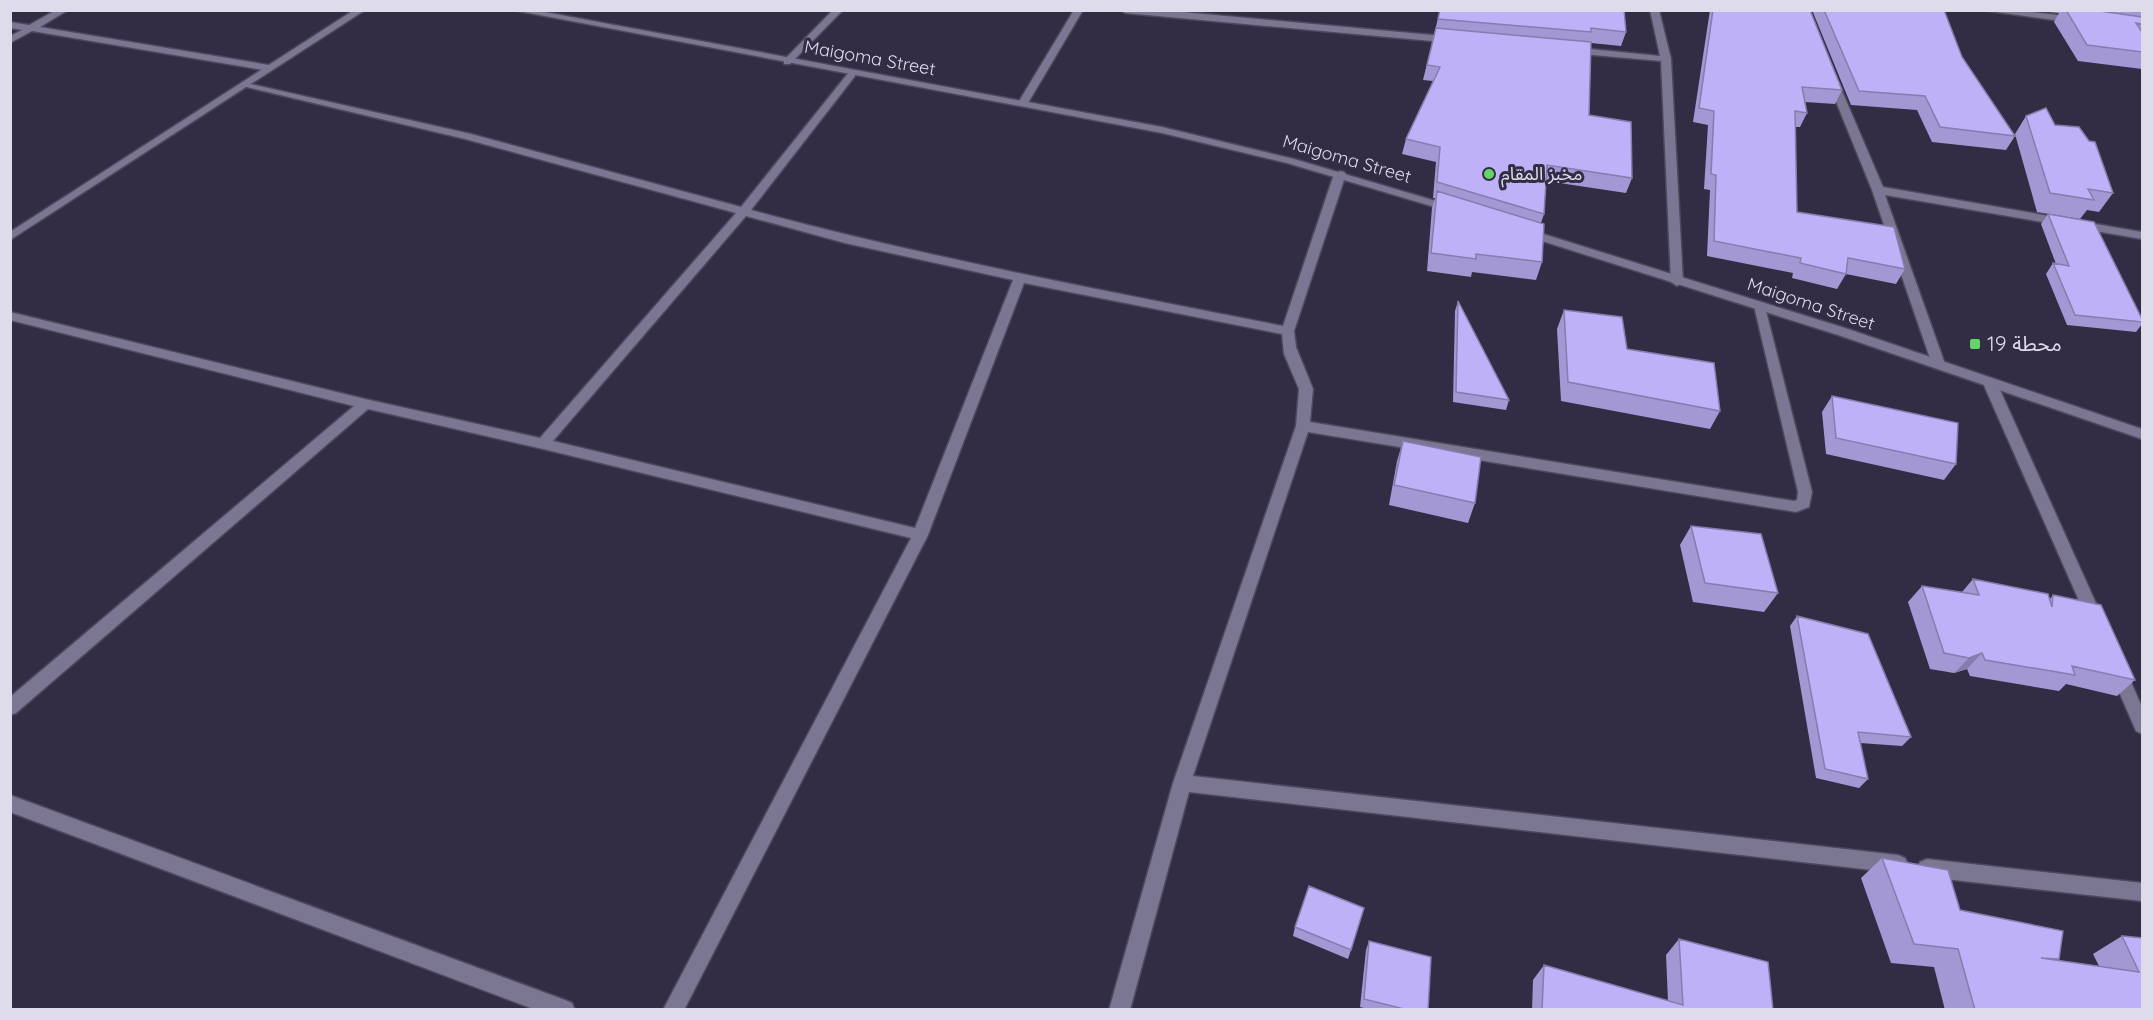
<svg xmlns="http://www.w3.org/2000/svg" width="2153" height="1020" font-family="Quicksand,'Noto Sans Arabic',sans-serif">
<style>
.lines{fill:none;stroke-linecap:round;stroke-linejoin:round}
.street-casing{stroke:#4d485c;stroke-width:3}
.secondary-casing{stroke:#4d485c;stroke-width:3}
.street{fill:#7b7691;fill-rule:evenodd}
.secondary{fill:#7b7691;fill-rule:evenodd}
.wall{fill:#a498d4}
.shaded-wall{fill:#867cad}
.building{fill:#bfb1f7;stroke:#867cad;stroke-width:1.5}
.poi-dot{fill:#64d468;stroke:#322d44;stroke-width:2}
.labels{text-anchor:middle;stroke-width:6;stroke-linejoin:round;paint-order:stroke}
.far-street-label{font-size:18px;fill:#dedbeb;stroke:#322d44}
.far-poi-label{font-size:18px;fill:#dedbeb;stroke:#322d44;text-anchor:start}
.poi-label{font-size:21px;fill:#dedbeb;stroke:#322d44;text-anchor:start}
</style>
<rect width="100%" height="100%" fill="#322d44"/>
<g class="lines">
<defs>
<path id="street" d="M 56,10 L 68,10 L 40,27 L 269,65 L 274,68 L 269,71 L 32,31 L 10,43 L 10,36 L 22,30 L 10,28 L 10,22 L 29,25 Z
M 833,10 L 843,10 L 790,64 L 784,64 L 784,60 Z
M 1074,10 L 1083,10 L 1028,103 L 1019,105 L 1018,103 Z
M 1121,10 L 1161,10 L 1454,37 L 1459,40 L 1454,43 L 1125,13 Z
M 1650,10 L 1659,10 L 1671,59 L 1683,282 L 1677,286 L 1671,282 L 1661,61 L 1570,53 L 1565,50 L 1570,47 L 1660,56 Z
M 1982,10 L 2015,10 L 2076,17 L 2081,20 L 2076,23 Z
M 852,71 L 855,72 L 855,76 L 751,210 C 926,257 1105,291 1283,326 L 1334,174 L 1340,171 L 1344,172 L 1346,174 L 1294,331 L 1296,347 L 1313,389 L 1310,422 L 1794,501 L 1797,500 L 1798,492 L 1754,306 L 1760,302 L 1764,303 L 1812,492 L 1809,507 L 1796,512 L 1308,432 L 1193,776 L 1898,855 L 1905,858 L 1908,864 L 1905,870 L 1898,873 L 1189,792 L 1130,1010 L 1109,1010 L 1173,783 L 1296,426 L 1299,389 L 1284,354 L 1282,334 L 1024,283 L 928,535 L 684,1010 L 663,1010 L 911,538 L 543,449 L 368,409 L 16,713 L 10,715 L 10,697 L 354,406 L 10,320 L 10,312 L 365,399 L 540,438 L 736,213 L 465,139 L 242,86 L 242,82 L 471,134 L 741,207 L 849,72 ZM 746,216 L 845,243 L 1013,280 L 915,528 L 553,441 Z
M 1831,74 L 1836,77 L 1883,187 L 2142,232 L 2142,239 L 1885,195 L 1945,364 L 1943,367 L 1933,367 L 1872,190 L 1826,77 Z
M 1989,377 L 1996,381 L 2104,621 L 2102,626 L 2096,627 L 2090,626 L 2088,621 L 1982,381 Z
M 2118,664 L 2124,666 L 2142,707 L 2142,734 L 2136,731 L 2110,671 L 2112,666 Z
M 10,795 L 565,1000 L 572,1003 L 575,1010 L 536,1010 L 10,812 Z
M 1927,859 L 2142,883 L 2142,901 L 1927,877 L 1920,874 L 1917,868 L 1920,862 Z"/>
<path id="secondary" d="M 354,10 L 365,10 L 10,240 L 10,232 Z
M 513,10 L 534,10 L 1162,127 L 1294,159 L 1456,207 L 1458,209 L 1456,211 L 1448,211 L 1287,163 L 1162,133 Z
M 1524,228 L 1848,329 L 2142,429 L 2142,439 L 1838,335 L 1520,234 L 1520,230 Z"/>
</defs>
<use href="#street" class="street-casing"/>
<use href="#secondary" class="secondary-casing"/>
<use href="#street" class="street"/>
<use href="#secondary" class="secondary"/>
</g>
<path class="wall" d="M 1440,10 L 1626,32 L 1621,46 L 1591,43 L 1589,115 L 1632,178 L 1626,193 L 1546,181 L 1544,214 L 1541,223 L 1542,262 L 1536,280 L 1472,272 L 1471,277 L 1427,271 L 1432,208 L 1435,198 L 1433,198 L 1436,162 L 1402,154 L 1406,139 L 1433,81 L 1423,80 Z
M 1710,10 L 1810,10 L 1842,90 L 1835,104 L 1805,102 L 1807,113 L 1800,127 L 1795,127 L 1797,212 L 1905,269 L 1896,284 L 1846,274 L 1837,289 L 1792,278 L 1793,273 L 1707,256 L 1710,190 L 1704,189 L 1708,125 L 1693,122 Z
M 1812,10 L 1944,10 L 1962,57 L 2015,136 L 2006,150 L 1932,142 L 1917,110 L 1851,105 Z
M 2047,10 L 2142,10 L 2142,69 L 2078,61 L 2054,22 L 2059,13 L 2048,12 Z
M 2026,116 L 2055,125 L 2113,193 L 2099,212 L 2087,210 L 2080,219 L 2037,212 L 2015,134 Z
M 2048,214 L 2142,319 L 2142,324 L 2136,332 L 2067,325 L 2046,274 L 2053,263 L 2056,264 L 2041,224 Z
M 1458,301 L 1509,400 L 1506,410 L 1453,402 L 1455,311 Z
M 1564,310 L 1627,349 L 1720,411 L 1710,429 L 1561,401 L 1557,329 Z
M 1832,396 L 1956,464 L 1944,480 L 1826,454 L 1822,412 Z
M 1403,441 L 1475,503 L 1468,523 L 1389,505 L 1397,461 Z
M 1691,526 L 1778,593 L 1764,612 L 1693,602 L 1680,545 Z
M 1973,579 L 2050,599 L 2053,595 L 2135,680 L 2117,696 L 2066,684 L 2059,691 L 1970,676 L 1967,669 L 1954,673 L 1930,669 L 1908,602 L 1922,586 L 1962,592 Z
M 1797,616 L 1911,737 L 1902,746 L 1860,743 L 1868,779 L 1859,788 L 1816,778 L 1790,626 Z
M 1882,858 L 1960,910 L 2059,959 L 2057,960 L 2099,966 L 2093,954 L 2122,936 L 2142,938 L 2142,1010 L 1945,1010 L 1934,967 L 1891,963 L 1861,878 Z
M 1295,927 L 1351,950 L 1348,959 L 1293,936 Z
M 1679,939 L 1773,1010 L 1532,1010 L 1533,980 L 1544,965 L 1668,1001 L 1666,955 Z
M 1369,941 L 1428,1010 L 1371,1010 L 1360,1007 L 1366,950 Z"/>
<path class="shaded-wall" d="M 1982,653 L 1967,669 L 1954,673 L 1969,658 Z"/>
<path class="building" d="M 1440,10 L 1624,10 L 1626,32 L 1591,28 L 1591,32 L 1438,19 Z
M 1713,10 L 1810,10 L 1842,90 L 1802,87 L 1807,113 L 1795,111 L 1797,212 L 1894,227 L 1905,269 L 1848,258 L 1846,274 L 1800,263 L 1801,258 L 1714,241 L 1716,175 L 1711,174 L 1714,111 L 1699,108 Z
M 1824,10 L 1944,10 L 1962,57 L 2015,136 L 1940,127 L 1925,96 L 1859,91 Z
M 2066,10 L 2093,10 L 2142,17 L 2142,24 L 2136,23 L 2142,32 L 2142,52 L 2087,45 Z
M 1436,28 L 1591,42 L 1589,115 L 1631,122 L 1632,178 L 1547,165 L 1544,214 L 1437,182 L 1440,147 L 1406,139 L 1440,67 L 1427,65 Z
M 2046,108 L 2055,125 L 2079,127 L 2089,141 L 2095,142 L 2113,193 L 2088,189 L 2094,200 L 2050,193 L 2026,116 Z
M 1437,191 L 1544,224 L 1542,262 L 1476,254 L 1476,259 L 1431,253 Z
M 2048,214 L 2094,222 L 2142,319 L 2142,322 L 2075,315 L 2053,263 L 2069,266 Z
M 1458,301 L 1509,400 L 1456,392 Z
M 1564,310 L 1622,317 L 1627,349 L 1714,363 L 1720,411 L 1568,382 Z
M 1832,396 L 1958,423 L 1956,464 L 1836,438 Z
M 1403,441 L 1481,457 L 1475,503 L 1394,485 Z
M 1691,526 L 1761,534 L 1778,593 L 1705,583 Z
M 1973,579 L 2048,594 L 2052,607 L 2053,595 L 2101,605 L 2135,680 L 2072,666 L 2075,675 L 1985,660 L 1982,653 L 1969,658 L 1944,653 L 1922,586 L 1979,595 Z
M 1797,616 L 1868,634 L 1911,737 L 1858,732 L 1868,779 L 1825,769 Z
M 1882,858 L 1948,870 L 1960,910 L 2063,931 L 2059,959 L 2041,958 L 2139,972 L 2122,936 L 2142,938 L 2142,1010 L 1975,1010 L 1958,949 L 1914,944 Z
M 1309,886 L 1364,908 L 1351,950 L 1295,927 Z
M 1679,939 L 1768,962 L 1773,1010 L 1542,1010 L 1544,965 L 1683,1005 Z
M 1369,941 L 1431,957 L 1428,1010 L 1408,1010 L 1364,999 Z"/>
<g class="poi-dot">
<circle cx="1489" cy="174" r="6"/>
<rect x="1969" y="338" width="12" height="12" rx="3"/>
</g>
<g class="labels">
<g class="far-street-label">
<text transform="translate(870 58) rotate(10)" y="6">Maigoma Street</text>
<text transform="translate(1347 159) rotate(16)" y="6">Maigoma Street</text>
<text transform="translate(1811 304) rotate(18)" y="6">Maigoma Street</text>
</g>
<g class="far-poi-label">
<text x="1501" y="180">مخبز المقام</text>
</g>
<g class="poi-label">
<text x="1987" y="351">محطة 19</text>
</g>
</g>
<rect width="2153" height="1020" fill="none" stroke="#dedbeb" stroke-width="24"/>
</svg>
